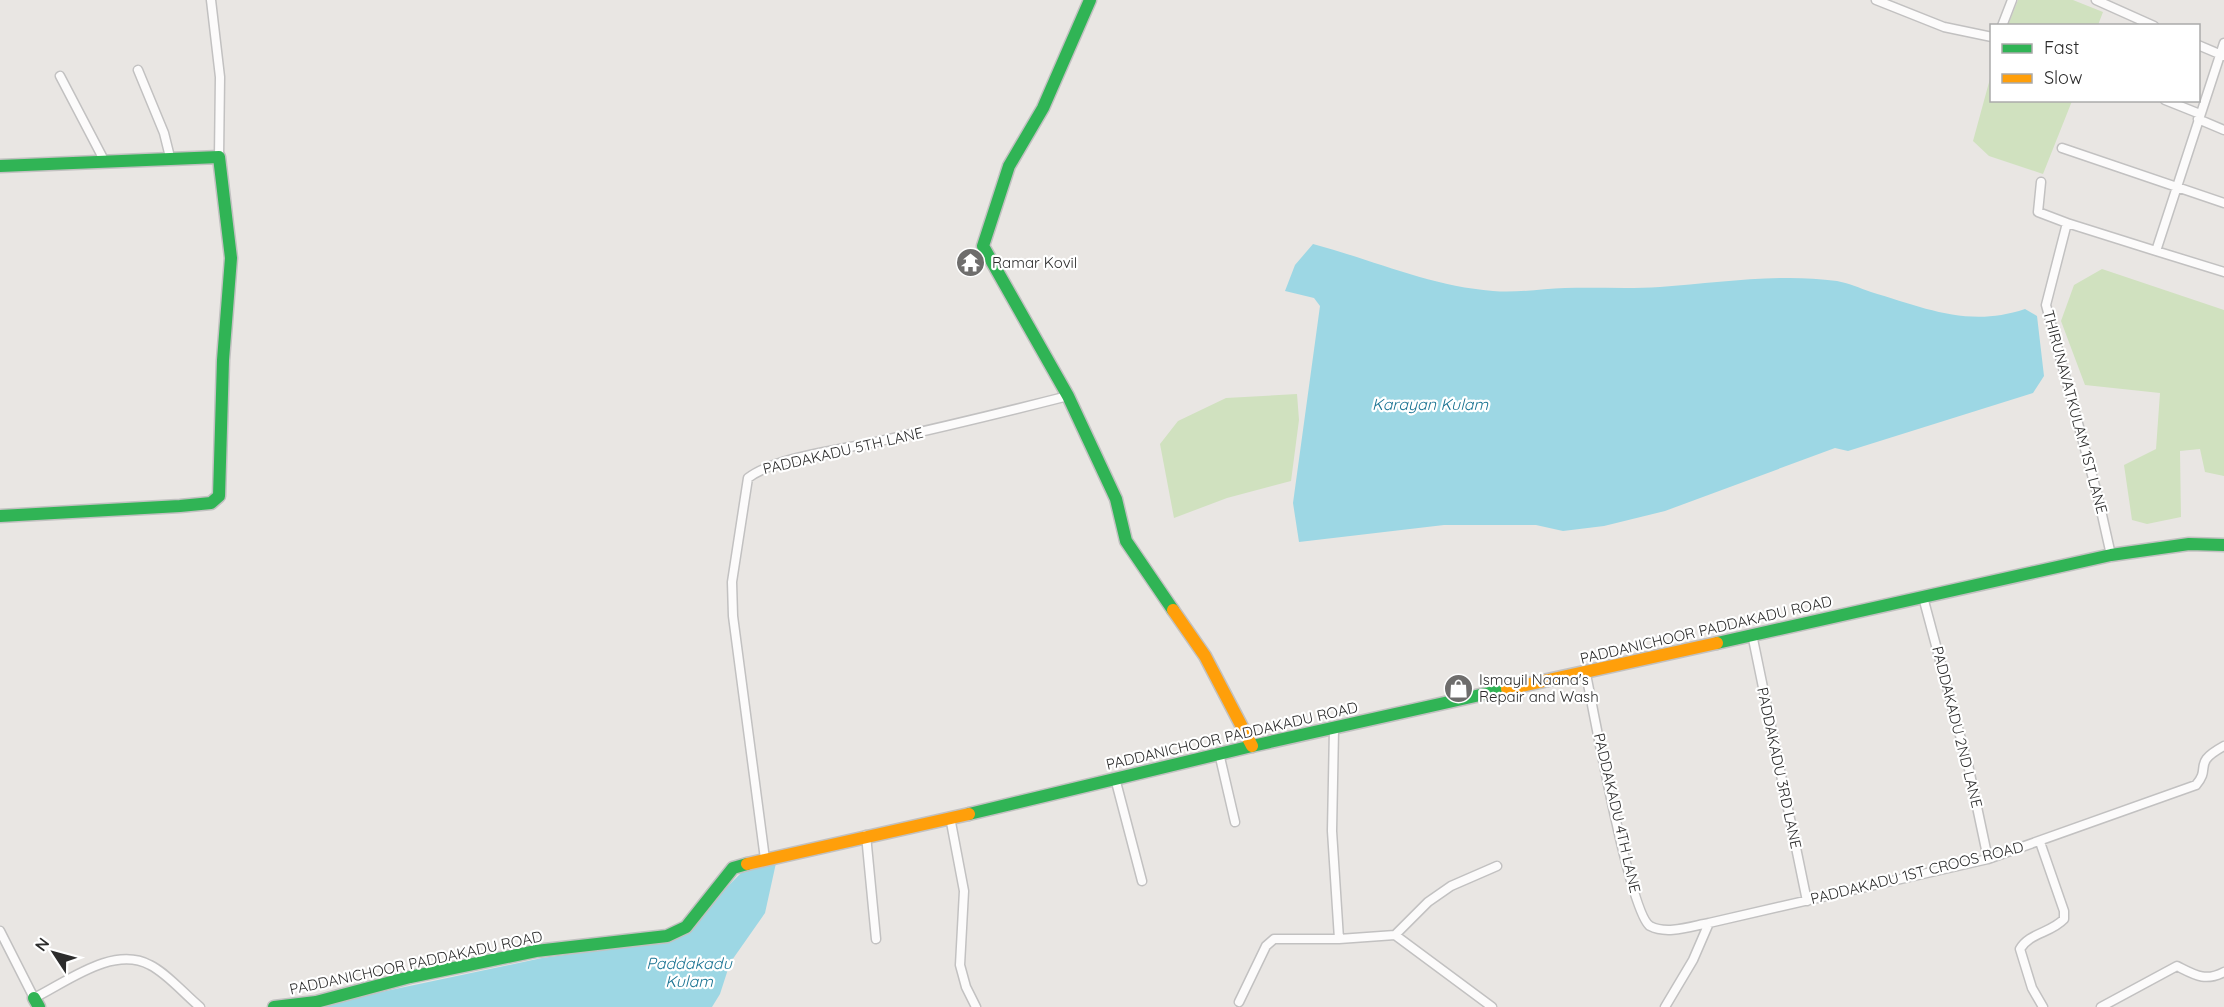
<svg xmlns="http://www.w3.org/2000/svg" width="2224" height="1007" font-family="Quicksand,sans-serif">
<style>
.green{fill:#d0e1bf}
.water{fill:#9dd7e4}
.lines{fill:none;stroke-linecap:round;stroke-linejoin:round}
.street-casing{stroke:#c2c1c1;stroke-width:11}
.fast-casing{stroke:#c2c1c1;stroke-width:15}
.slow-casing{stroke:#c2c1c1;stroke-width:15}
.street{stroke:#fcfbfb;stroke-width:8}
.fast{stroke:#30b455;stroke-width:12}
.slow{stroke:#ff9f0a;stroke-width:12}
.labels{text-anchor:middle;stroke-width:4.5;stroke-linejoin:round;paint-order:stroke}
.poi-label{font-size:15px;fill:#2c2c2c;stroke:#fff;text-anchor:start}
.street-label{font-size:15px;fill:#2c2c2c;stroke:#fff}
.water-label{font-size:16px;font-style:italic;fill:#1a7392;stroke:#fff}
</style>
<rect width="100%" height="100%" fill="#e9e6e3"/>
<path class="green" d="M 2018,0 L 2073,0 L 2103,12 L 2098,25 L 2008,25 Z
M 1991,75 L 1992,100 L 2072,101 L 2043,174 L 1989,156 L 1973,141 Z
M 2102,269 L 2224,310 L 2224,476 L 2205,472 L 2200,449 L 2180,451 L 2181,517 L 2147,524 L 2132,520 L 2124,465 L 2156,449 L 2160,393 L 2085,385 L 2061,321 L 2074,285 Z
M 1297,394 L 1299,420 L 1291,481 L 1227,498 L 1174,518 L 1160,444 L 1178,421 L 1226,398 Z"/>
<path class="water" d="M 1313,244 C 1373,260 1430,286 1493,291 C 1516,293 1541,289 1565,288 C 1597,287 1629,289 1660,287 C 1719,283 1778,273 1837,281 C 1848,283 1860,288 1871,292 C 1925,308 1969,328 2025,309 L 2037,316 L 2044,376 L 2033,393 L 1848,451 L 1835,448 L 1665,511 L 1604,526 L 1563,531 L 1536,525 L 1444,525 L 1299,542 L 1293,503 L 1320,306 L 1314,298 L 1285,291 L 1295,265 Z
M 776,863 L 765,913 L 730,963 L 720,994 L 712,1007 L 310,1007 L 542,958 L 674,940 L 742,872 Z"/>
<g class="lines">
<defs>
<path id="street" d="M 211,0 L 220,77 L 219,157
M 1876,0 L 1944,27 L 1992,37
M 2096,0 L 2154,26
M 2002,26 L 2012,0
M 2198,45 L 2224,56
M 138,70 L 164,133 L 170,157
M 60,76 L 105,162
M 2165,100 L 2200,114
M 2198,119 L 2224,130
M 2062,148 L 2224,203
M 2041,182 L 2038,212 L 2067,223
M 2156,251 L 2224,272
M 2111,555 L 2098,497 L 2046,305 L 2067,223 L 2156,251 L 2224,43
M 1923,597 L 1969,769 L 1988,859
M 1752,634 L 1807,901
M 1586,674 C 1593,708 1630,914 1650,926 C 1667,935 1692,926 1709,923
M 1334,729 L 1332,831 L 1339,939 L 1395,935 L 1492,1007
M 1219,753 L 1235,822
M 1115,778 L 1142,881
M 950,817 L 964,891 L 960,965 L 966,987 L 976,1007
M 866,835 L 876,939
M 2040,842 L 2064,911 L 2064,919 C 2051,933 2029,933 2020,949 L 2032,988 L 2043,1007
M 765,859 L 733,616 L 732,582 L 748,478 C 775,457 845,449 880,441 C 943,427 1005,412 1068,396
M 0,931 L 34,998 C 67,982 113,945 150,965 C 168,974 184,994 200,1007
M 1395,935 L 1428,902 L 1451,886 L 1497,866
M 1239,1002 L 1266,946 L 1274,939 L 1339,939
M 1665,1007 L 1693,960 L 1709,923 L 1988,859 L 2196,785 C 2212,767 2191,764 2224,746
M 2101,1007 L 2177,966 C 2195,975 2205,982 2224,972"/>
<path id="fast" d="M 1090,0 L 1043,108 L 1009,166 L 983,246 L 1068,396 L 1116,499 L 1126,541 L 1173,610
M 0,166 L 219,157 L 231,258 L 223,360 L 219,496 L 211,503 L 180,506 L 0,516
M 1717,643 L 2111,555 L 2189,544 L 2224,545
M 969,814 L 1252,746 L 1507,689
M 34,998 L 39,1007
M 274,1007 L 316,1002 L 410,977 L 536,951 L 667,936 L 686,927 L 733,868 L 747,864"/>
<path id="slow" d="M 1173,610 L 1205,656 L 1252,746
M 1507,689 L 1717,643
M 747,864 L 969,814"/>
</defs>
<use href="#street" class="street-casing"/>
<use href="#fast" class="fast-casing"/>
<use href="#slow" class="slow-casing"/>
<use href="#street" class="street"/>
<use href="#fast" class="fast"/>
<use href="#slow" class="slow"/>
</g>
<defs>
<symbol id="temple-disc" viewBox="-11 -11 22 22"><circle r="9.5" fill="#6e6d6c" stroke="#fff"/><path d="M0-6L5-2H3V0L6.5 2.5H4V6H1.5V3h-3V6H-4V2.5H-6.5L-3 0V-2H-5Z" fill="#fff"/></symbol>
<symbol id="shop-disc" viewBox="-11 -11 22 22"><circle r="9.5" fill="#6e6d6c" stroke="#fff"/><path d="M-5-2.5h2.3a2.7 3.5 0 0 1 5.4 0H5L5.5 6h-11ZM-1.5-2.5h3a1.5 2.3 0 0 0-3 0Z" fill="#fff"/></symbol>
</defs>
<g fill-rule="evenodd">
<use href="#temple-disc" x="954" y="246" width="33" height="33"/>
<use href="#shop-disc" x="1442" y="672" width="33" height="33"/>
</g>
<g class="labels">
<g class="poi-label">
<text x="992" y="268">Ramar Kovil</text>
<text x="1479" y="685">Ismayil Naana's<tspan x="1479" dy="17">Repair and Wash</tspan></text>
</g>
<g class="street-label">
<text transform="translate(2075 412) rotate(75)" y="5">THIRUNAVATKULAM 1ST LANE</text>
<text transform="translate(843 451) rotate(-13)" y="5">PADDAKADU 5TH LANE</text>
<text transform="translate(1706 630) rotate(-13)" y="5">PADDANICHOOR PADDAKADU ROAD</text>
<text transform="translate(1957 727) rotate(76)" y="5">PADDAKADU 2ND LANE</text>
<text transform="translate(1232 736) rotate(-13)" y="5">PADDANICHOOR PADDAKADU ROAD</text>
<text transform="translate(1779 768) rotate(78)" y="5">PADDAKADU 3RD LANE</text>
<text transform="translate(1617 813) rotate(77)" y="5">PADDAKADU 4TH LANE</text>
<text transform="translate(1917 873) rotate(-14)" y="5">PADDAKADU 1ST CROOS ROAD</text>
<text transform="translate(416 963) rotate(-12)" y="5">PADDANICHOOR PADDAKADU ROAD</text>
</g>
<g class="water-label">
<text x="1430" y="410">Karayan Kulam</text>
<text x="689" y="969">Paddakadu<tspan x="689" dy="18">Kulam</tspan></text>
</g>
</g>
<rect x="1990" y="24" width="210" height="78" fill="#ffffff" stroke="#ababab" stroke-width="1.5"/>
<rect x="2002" y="44" width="30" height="9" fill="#30b455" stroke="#ababab" stroke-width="1.5"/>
<text x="2044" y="54" font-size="18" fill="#2c2c2c">Fast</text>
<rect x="2002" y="74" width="30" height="9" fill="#ff9f0a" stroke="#ababab" stroke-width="1.5"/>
<text x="2044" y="84" font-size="18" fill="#2c2c2c">Slow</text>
<g transform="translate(54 953) rotate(306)" stroke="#ffffff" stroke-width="4.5" paint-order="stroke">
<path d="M0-4.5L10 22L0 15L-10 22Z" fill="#2c2c2c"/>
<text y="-9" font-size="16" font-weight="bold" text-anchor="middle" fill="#2c2c2c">N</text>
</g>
</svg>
